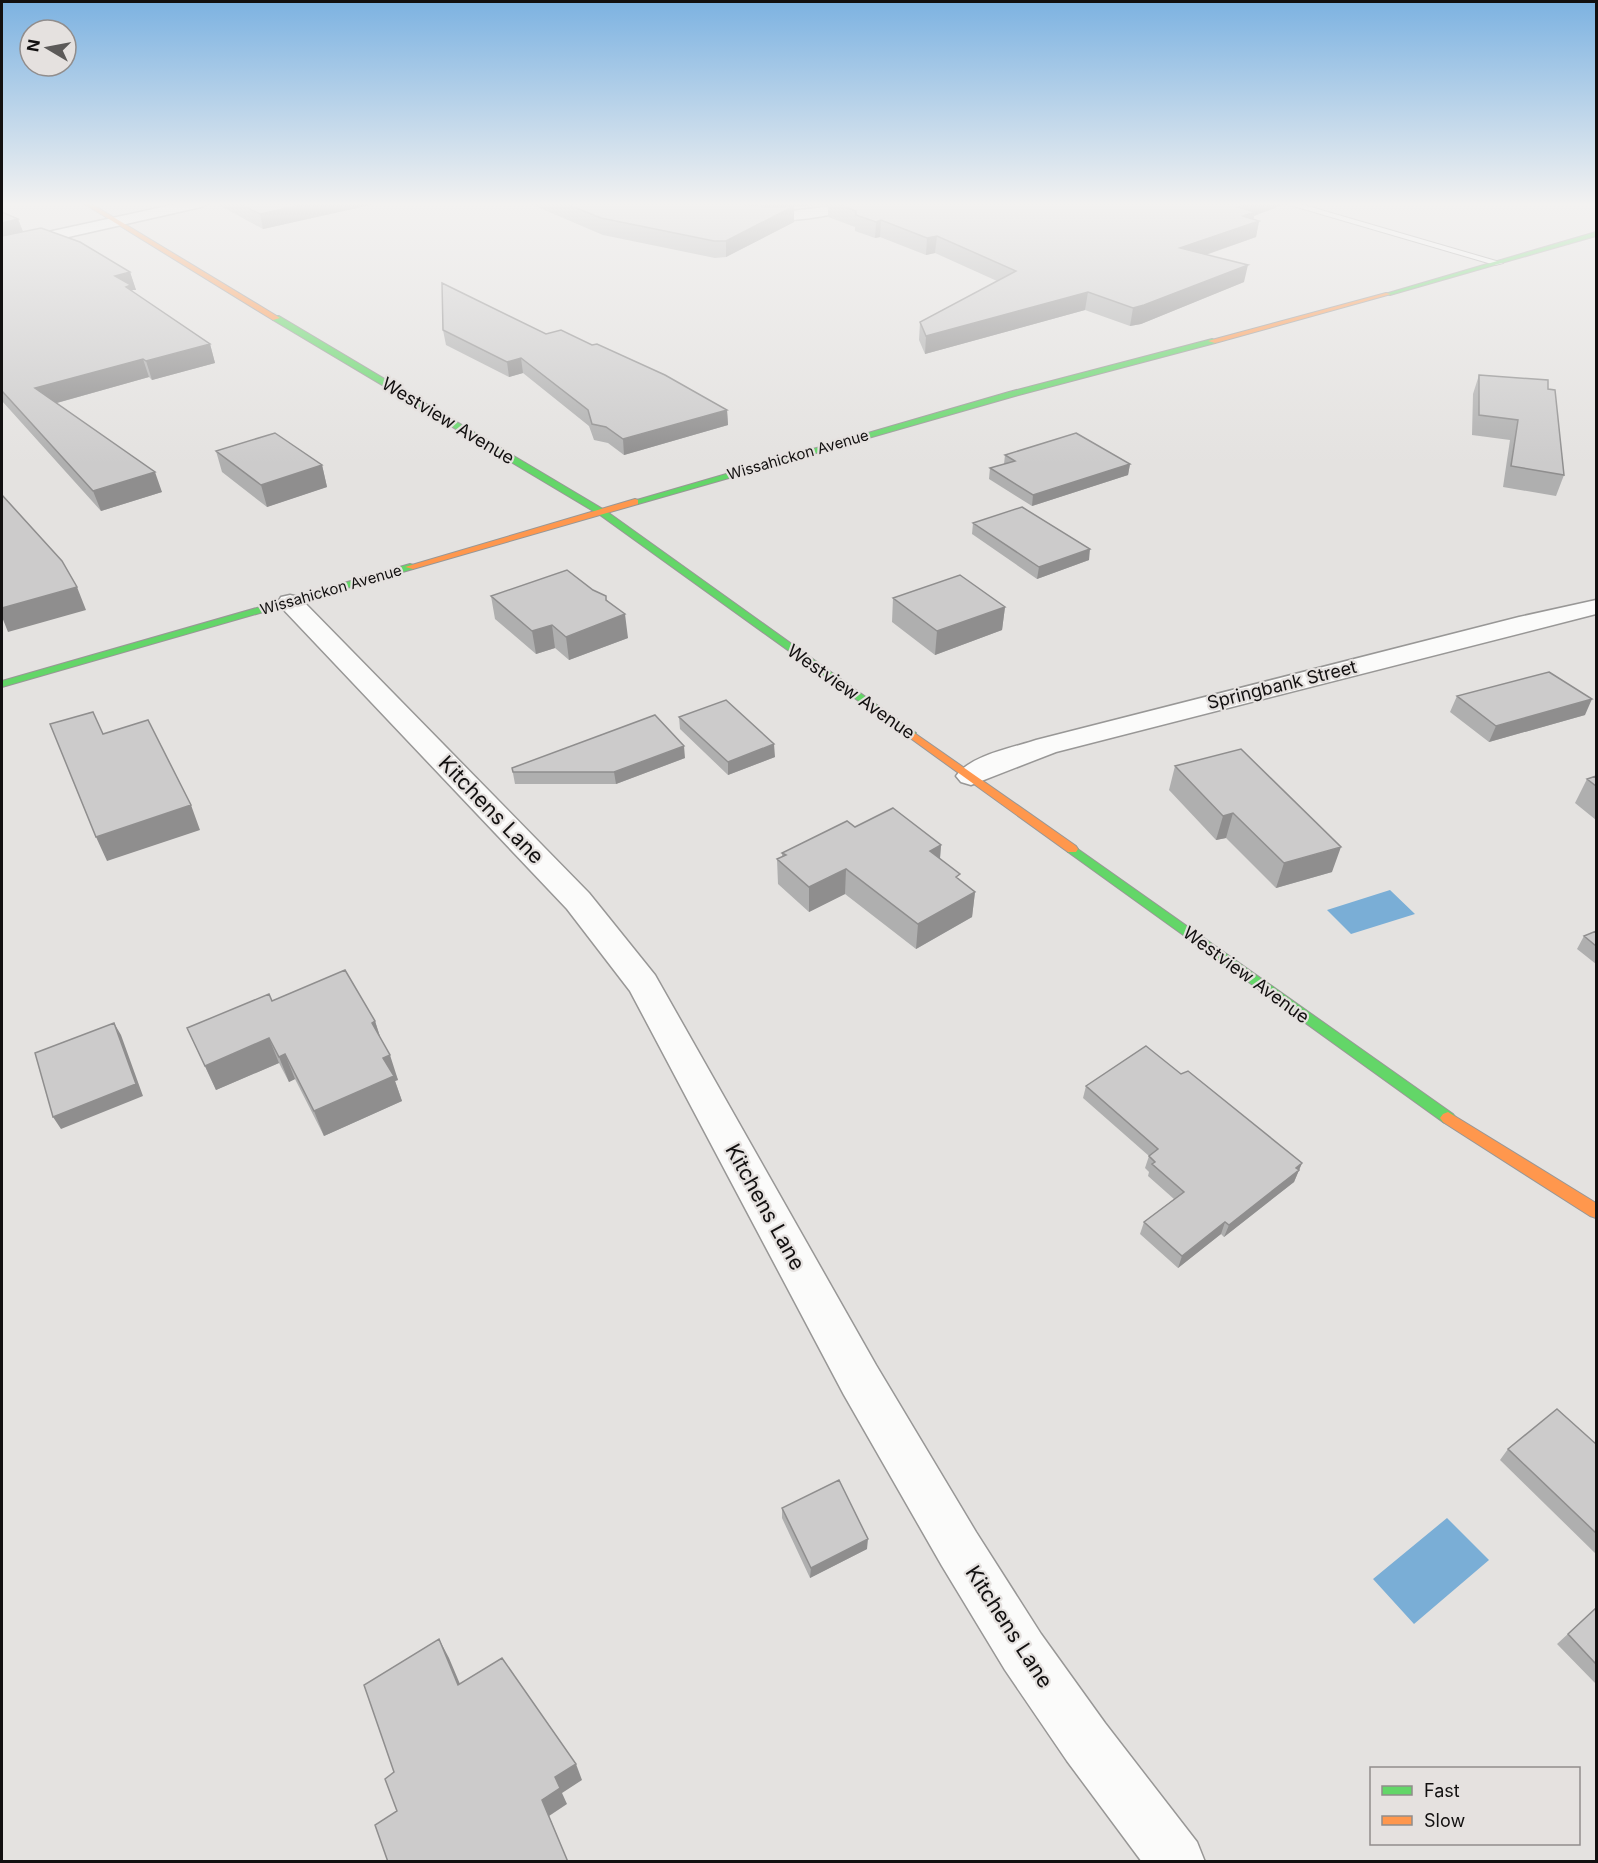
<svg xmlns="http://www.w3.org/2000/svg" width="1598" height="1863" font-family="Inter,sans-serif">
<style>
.water{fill:#7aaed6}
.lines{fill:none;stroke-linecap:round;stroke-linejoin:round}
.lane-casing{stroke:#989796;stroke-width:2}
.street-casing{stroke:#989796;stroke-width:3}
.fast-casing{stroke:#989796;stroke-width:2}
.slow-casing{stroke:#989796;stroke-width:2}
.lane{fill:#fbfbfa;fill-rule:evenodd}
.street{fill:#fbfbfa;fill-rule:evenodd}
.fast{fill:#63d668;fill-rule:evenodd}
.slow{fill:#ff974d;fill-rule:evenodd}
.wall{fill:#afafaf}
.shaded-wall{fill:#8f8e8e}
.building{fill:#cccbcb;stroke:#8f8e8e;stroke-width:1.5}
.labels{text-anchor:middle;stroke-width:4.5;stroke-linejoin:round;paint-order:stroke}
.far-street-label{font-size:15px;fill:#121010;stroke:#e5e1df}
.street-label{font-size:18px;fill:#121010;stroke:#e5e1df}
.near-street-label{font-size:21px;fill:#121010;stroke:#e5e1df}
</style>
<rect width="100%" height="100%" fill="#e4e2e0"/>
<path class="water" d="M 1390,890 L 1415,914 L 1351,934 L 1327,910 Z
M 1447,1518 L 1489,1560 L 1414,1624 L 1373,1579 Z"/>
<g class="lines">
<defs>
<path id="lane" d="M 1283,203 L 1297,203 L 1503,263 L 1495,265 Z"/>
<path id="street" d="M 181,203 L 208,203 L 201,207 L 2,252 L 2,242 Z
M 688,203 C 713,203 736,211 761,212 C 799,213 835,203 872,203 L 870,206 C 818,219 761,229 709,212 C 701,210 693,209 688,203 Z
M 290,595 L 299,597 L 589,893 L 655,975 L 876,1365 L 976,1532 L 1041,1634 L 1105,1723 L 1197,1842 L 1205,1862 L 1142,1862 L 1067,1761 L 1005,1670 L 942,1566 L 844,1395 L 630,991 L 567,909 L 281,607 L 278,602 L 281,597 Z
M 1596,600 L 1596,614 L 1056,752 L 971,785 L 961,782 L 956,776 C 971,755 1012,748 1036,740 L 1519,617 Z"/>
<path id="fast" d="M 1596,232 L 1596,236 L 1390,295 L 1385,294 Z
M 273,316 L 279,316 L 606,511 L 916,733 L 914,735 L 906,735 L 600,515 L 273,320 Z
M 1212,339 L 1216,341 L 1215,343 L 1015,396 L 638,504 L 630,502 L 1009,392 Z
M 410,564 L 413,565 L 413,569 L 2,687 L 2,681 Z
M 1072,845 L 1453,1114 L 1456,1118 L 1453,1122 L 1448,1124 L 1443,1122 L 1068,852 L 1066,849 L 1068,846 Z"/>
<path id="slow" d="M 83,203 L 90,203 L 280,318 L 273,320 Z
M 1386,293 L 1391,294 L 1215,343 L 1208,341 Z
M 635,499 L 638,500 L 638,504 L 413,569 L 405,567 Z
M 910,730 L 1076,846 L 1078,849 L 1076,852 L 1068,852 L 906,735 L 904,733 Z
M 1448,1112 L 1596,1203 L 1596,1218 L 1590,1216 L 1443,1122 L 1440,1118 L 1443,1114 Z"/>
</defs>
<use href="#lane" class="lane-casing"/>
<use href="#street" class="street-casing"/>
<use href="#fast" class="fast-casing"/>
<use href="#slow" class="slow-casing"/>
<use href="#lane" class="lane"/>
<use href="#street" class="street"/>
<use href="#fast" class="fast"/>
<use href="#slow" class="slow"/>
</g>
<path class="wall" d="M 215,203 L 379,203 L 263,229 Z
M 528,203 L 1283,203 L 1282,205 L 1254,216 L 1253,219 L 1259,221 L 1256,237 L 1206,255 L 1244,282 L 1141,324 L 1130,326 L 1085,310 L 925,354 L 919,340 L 920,322 L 997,281 L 935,253 L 926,255 L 880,237 L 875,238 L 855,231 L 855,227 L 828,217 L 828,204 L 794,207 L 794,222 L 726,257 L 715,258 L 603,235 Z
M 2,212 L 18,219 L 23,231 L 130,272 L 136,290 L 132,290 L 133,292 L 210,344 L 215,363 L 152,380 L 149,377 L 57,403 L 162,492 L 101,511 L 2,401 Z
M 443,330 L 546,334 L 727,410 L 728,425 L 624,455 L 608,443 L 594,440 L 589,426 L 523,373 L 509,377 L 446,345 Z
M 1479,375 L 1548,389 L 1564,475 L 1556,496 L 1503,487 L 1510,440 L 1472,435 L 1473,394 Z
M 216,451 L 322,465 L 327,487 L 267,507 L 222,472 Z
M 1005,455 L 1130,464 L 1128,475 L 1032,506 L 989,479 L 990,468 L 1004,464 Z
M 973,523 L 1089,560 L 1037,579 L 972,534 Z
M 593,590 L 607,600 L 628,638 L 569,660 L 555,648 L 536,654 L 495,619 L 491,596 Z
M 893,598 L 1005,607 L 1002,630 L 935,655 L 892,622 Z
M 1457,696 L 1585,715 L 1489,742 L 1450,712 Z
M 679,717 L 775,757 L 728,775 L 680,729 Z
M 685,758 L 616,784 L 515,784 L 512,768 Z
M 1175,766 L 1332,872 L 1276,888 L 1226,838 L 1216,840 L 1169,790 Z
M 1596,776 L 1596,820 L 1575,803 L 1587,779 Z
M 855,827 L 941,845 L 940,859 L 959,880 L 975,892 L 972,917 L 916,949 L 845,894 L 809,912 L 778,884 L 777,859 L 782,857 L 782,853 Z
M 1596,931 L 1596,964 L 1577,949 L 1584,936 Z
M 272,1001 L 375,1021 L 380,1037 L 398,1080 L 395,1081 L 402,1101 L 324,1136 L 295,1079 L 289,1082 L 279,1063 L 216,1090 L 187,1028 Z
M 1181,1074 L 1302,1163 L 1294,1182 L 1224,1237 L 1221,1234 L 1178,1268 L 1140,1234 L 1144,1222 L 1174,1199 L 1148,1176 L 1149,1172 L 1145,1168 L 1149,1156 L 1083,1098 L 1086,1086 Z
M 1596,1444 L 1596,1554 L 1500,1460 L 1508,1449 Z
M 782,1508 L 867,1549 L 810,1578 L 782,1518 Z
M 1596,1608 L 1596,1684 L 1557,1644 Z"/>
<path class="shaded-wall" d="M 310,203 L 379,203 L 263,229 L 260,214 Z
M 761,203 L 828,203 L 828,204 L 794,207 L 794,222 L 726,257 L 726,241 L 761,210 Z
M 1249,203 L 1283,203 L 1282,205 L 1254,216 L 1253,223 L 1259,221 L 1256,237 L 1176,265 L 1180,248 L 1238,207 Z
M 18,219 L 24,235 L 2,240 L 2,223 Z
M 881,220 L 880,237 L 875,238 L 876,222 Z
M 937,236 L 935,253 L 926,255 L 927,238 Z
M 1248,265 L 1244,282 L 1141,324 L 1130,326 L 1133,308 Z
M 130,272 L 136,290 L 132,290 L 137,303 L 115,276 Z
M 1088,292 L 1085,310 L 925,354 L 926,336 Z
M 210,344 L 215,363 L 152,380 L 146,361 Z
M 521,358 L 523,373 L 509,377 L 507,362 Z
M 143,359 L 149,377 L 42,407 L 35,388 Z
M 727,410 L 728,425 L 624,455 L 623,439 Z
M 1130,464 L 1128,475 L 1032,506 L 1033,495 Z
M 322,465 L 327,487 L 267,507 L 261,485 Z
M 155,472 L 162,492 L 101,511 L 93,491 Z
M 1090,549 L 1089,560 L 1037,579 L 1039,567 Z
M 77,587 L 86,610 L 8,632 L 2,617 L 2,608 Z
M 1005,607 L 1002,630 L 935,655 L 937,631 Z
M 625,614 L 628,638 L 569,660 L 566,637 Z
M 552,625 L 555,648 L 536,654 L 532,631 Z
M 1592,699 L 1585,715 L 1489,742 L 1496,726 Z
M 774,744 L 775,757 L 728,775 L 728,762 Z
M 684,746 L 685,758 L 616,784 L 614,772 Z
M 191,805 L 200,830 L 107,861 L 96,837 Z
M 1233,813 L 1226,838 L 1216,840 L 1223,816 Z
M 941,845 L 939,870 L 930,851 Z
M 1341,847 L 1332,872 L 1276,888 L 1284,863 Z
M 846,869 L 845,894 L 809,912 L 809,887 Z
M 975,892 L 972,917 L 916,949 L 918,924 Z
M 375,1021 L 383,1046 L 372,1023 Z
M 114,1023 L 121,1035 L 143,1096 L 61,1129 L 53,1117 Z
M 269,1038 L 279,1063 L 216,1090 L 205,1066 Z
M 285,1054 L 295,1079 L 289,1082 L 279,1057 Z
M 390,1055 L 398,1080 L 395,1081 L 402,1101 L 324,1136 L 314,1111 L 383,1058 Z
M 1302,1163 L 1294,1182 L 1224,1237 L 1229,1225 Z
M 1225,1222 L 1221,1234 L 1178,1268 L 1182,1256 Z
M 868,1539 L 867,1549 L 810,1578 L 811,1568 Z
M 439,1639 L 449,1658 L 468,1703 L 458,1685 Z
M 576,1764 L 582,1780 L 562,1793 L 567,1804 L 549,1816 L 568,1862 L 542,1800 L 555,1777 Z"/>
<path class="building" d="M 238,203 L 310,203 L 260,214 Z
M 564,203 L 727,203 L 769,207 L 794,206 L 726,241 L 714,241 L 601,218 Z
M 834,203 L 1249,203 L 1238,207 L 1255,212 L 1243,216 L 1259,221 L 1180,248 L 1248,265 L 1144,305 L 1133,308 L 1088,292 L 926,336 L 920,322 L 1016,271 L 937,236 L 927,238 L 881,220 L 876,222 L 856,215 L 856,211 Z
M 2,212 L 18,219 L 2,223 Z
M 41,228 L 80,242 L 130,272 L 115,276 L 131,285 L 126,287 L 210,344 L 146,361 L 143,359 L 35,388 L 155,472 L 93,491 L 2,391 L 2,236 Z
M 442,283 L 546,334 L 561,330 L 592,345 L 597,344 L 665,375 L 727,410 L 623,439 L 606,427 L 592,424 L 588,410 L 521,358 L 507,362 L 443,330 Z
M 1479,375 L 1548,380 L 1548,389 L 1555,390 L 1564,475 L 1511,466 L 1518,420 L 1479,415 Z
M 275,433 L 322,465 L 261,485 L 216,451 Z
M 1076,433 L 1130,464 L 1033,495 L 990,468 L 1015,461 L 1005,455 Z
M 2,495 L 62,561 L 77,587 L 2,608 Z
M 1022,507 L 1090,549 L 1039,567 L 973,523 Z
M 567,570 L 593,590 L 606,596 L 606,600 L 625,614 L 566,637 L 552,625 L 532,631 L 491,596 Z
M 960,575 L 1005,607 L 937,631 L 893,598 Z
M 1549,672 L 1592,699 L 1496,726 L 1457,696 Z
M 726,700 L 774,744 L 728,762 L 679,717 Z
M 93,712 L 103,734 L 148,720 L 191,805 L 96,837 L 50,724 Z
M 655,715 L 684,746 L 614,772 L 513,772 L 512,768 Z
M 1241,749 L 1341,847 L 1284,863 L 1233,813 L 1223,816 L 1175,766 Z
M 1596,776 L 1596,786 L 1587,779 Z
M 893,808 L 941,845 L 930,851 L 960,874 L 956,877 L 975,892 L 918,924 L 846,869 L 809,887 L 777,859 L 786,855 L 782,853 L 847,821 L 855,827 Z
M 1596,931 L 1596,946 L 1584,936 Z
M 345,970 L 375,1021 L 372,1023 L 390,1055 L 383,1058 L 394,1076 L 314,1111 L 285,1054 L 279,1057 L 269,1038 L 205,1066 L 187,1028 L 269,994 L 272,1001 Z
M 114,1023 L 136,1084 L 53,1117 L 35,1053 Z
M 1146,1046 L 1181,1074 L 1188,1071 L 1302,1163 L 1296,1168 L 1299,1170 L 1229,1225 L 1225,1222 L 1182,1256 L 1144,1222 L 1184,1192 L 1152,1164 L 1155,1162 L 1149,1156 L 1158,1149 L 1086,1086 Z
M 1557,1409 L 1596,1444 L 1596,1533 L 1508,1449 Z
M 839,1480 L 868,1539 L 811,1568 L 782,1508 Z
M 1596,1608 L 1596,1664 L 1568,1634 Z
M 439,1639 L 458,1685 L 502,1658 L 576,1764 L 555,1777 L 560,1788 L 542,1800 L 568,1862 L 388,1862 L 375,1825 L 397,1811 L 385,1779 L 394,1772 L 364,1685 Z"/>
<linearGradient id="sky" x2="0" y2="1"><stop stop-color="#7cb2e1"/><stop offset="0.44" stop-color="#f3f2f1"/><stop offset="1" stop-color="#f3f2f1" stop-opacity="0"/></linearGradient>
<rect width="1598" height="464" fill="url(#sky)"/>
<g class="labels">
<g class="far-street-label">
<text transform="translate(798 455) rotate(-16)" y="5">Wissahickon Avenue</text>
<text transform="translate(331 590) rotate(-16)" y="5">Wissahickon Avenue</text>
</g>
<g class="street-label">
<text transform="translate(448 421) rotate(31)" y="6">Westview Avenue</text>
<text transform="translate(1282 685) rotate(-14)" y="6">Springbank Street</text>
<text transform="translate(851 692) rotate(35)" y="6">Westview Avenue</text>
<text transform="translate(1246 975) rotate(36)" y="6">Westview Avenue</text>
</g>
<g class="near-street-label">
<text transform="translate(491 810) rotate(46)" y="7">Kitchens Lane</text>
<text transform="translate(765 1207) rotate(61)" y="7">Kitchens Lane</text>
<text transform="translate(1009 1627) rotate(57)" y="7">Kitchens Lane</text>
</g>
</g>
<rect width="1598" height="1863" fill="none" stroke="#121010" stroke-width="6"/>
<rect x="1370" y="1767" width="210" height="78" fill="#e5e1df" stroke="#918d8c" stroke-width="1.5"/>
<rect x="1382" y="1786" width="30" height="9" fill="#63d668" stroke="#918d8c" stroke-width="1.5"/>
<text x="1424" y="1797" font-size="18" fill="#121010">Fast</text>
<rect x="1382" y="1816" width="30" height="9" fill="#ff974d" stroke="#918d8c" stroke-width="1.5"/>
<text x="1424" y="1827" font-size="18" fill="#121010">Slow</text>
<g transform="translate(48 48) rotate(280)"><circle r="28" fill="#e5e1df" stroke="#918d8c" stroke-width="1.5"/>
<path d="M0-4.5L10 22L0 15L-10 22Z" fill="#5c5a59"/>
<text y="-9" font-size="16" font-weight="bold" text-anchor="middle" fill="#121010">N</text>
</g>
</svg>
